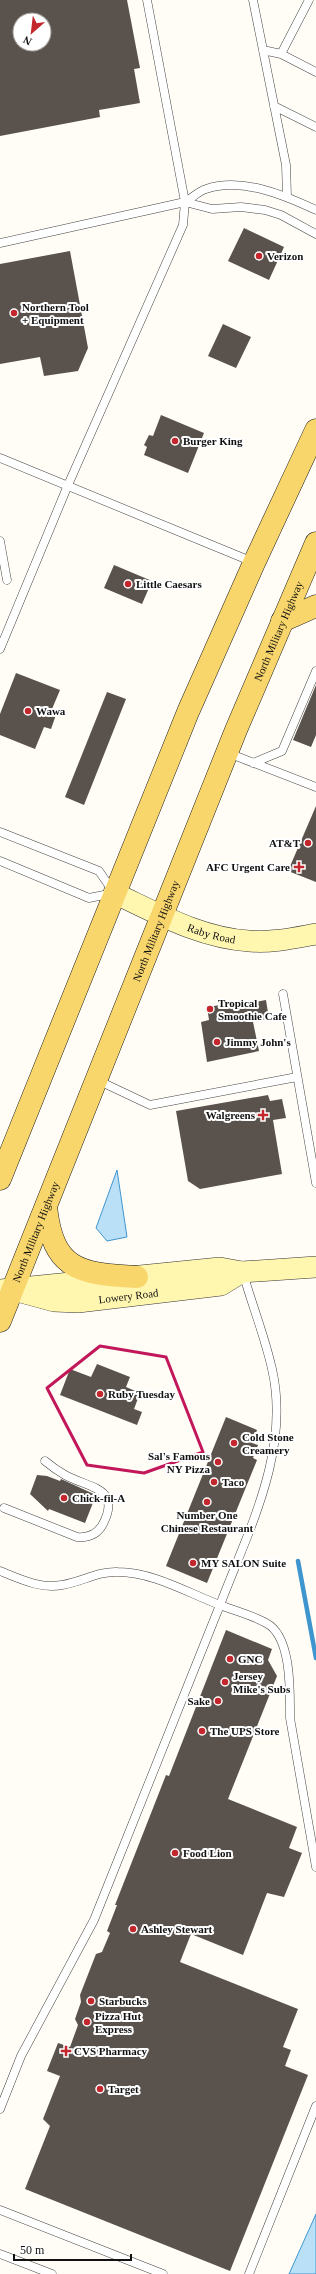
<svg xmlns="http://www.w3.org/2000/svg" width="316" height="2274" font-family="Georgia,serif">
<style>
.water{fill:#b9e0f7;stroke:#3f96cf}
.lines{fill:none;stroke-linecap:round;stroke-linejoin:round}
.stream{stroke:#3f96cf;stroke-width:4.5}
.building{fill:#5a524d;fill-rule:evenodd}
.lane-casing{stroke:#444;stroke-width:9}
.secondary-casing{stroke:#333;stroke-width:22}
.primary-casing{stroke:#222;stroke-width:23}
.lane{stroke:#fff;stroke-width:8}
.secondary{stroke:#fff6b0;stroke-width:21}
.primary{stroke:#f9d66b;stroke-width:22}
.marked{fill:none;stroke:#c2185b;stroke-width:3;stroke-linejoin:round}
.poi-dot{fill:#c4262e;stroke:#fff;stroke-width:1.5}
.labels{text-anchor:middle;stroke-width:4;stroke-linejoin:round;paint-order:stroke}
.poi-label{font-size:11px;font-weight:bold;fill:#111;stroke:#fff;text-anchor:start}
.street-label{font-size:11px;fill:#111;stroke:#fff}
</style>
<rect width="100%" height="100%" fill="#fffdf5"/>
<path class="water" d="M 117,1170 L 127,1237 L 107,1241 L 96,1228 Z
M 316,2214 L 316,2274 L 289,2274 Z"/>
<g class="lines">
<path class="stream" d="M 298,1561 L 316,1658"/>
</g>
<path class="building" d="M 0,0 L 127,0 L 140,68 L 134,69 L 140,103 L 99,110 L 100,117 L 0,136 ZM 20,20 L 44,20 L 44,44 L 20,44 Z
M 244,228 L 284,247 L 269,280 L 228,261 Z
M 70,251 L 88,348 L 78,371 L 44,376 L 40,357 L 0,364 L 0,264 Z
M 223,324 L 251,337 L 236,368 L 208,356 Z
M 161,415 L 204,433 L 188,473 L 144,455 L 147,447 L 144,445 L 149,435 L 153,436 Z
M 114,565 L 152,581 L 142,604 L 104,588 Z
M 16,673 L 60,690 L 52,709 L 57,712 L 51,729 L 44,727 L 35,749 L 0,735 L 0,714 Z
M 316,685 L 316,735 L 311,747 L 293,740 Z
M 107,692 L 126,699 L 84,805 L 65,797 Z
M 316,806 L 316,882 L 288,871 Z
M 254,1000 L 255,1002 L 266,1000 L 269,1019 L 253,1022 L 259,1051 L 207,1062 L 201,1022 L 209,1020 L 207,1007 Z
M 268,1095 L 270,1101 L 282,1099 L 286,1118 L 273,1120 L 282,1174 L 200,1189 L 188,1181 L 176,1111 Z
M 97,1364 L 130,1377 L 126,1387 L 140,1393 L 134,1409 L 142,1412 L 137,1425 L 60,1395 L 70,1369 L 91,1377 Z
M 226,1417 L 257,1430 L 252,1443 L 258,1445 L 253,1458 L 257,1460 L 207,1583 L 166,1566 Z
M 37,1475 L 47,1476 L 60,1481 L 61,1479 L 96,1495 L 85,1523 L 49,1509 L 48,1511 L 30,1494 Z
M 226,1630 L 272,1649 L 268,1660 L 277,1676 L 228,1799 L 297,1827 L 289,1848 L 302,1853 L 284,1897 L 267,1893 L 243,1955 L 191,1934 L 180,1962 L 298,2009 L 283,2047 L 291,2050 L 285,2066 L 308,2075 L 230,2271 L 25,2189 L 50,2126 L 43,2119 L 60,2076 L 47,2071 L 58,2043 L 70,2047 L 78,2025 L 75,2019 L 81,2002 L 80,1995 L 96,1954 L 102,1952 L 110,1933 L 107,1931 L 117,1905 L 115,1905 L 166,1775 L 169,1776 Z"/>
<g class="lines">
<defs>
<path id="lane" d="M 253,0 L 286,165 L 287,196
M 263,50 L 281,54 L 316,72
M 281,54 L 309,0
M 274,106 L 316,127
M 185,202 L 212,209 L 241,207 L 265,210 L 281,215 L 316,234
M 0,243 L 185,202 C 192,198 199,191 206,189 C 242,177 284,195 316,210
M 0,458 L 253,562
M 0,541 L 7,580
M 0,649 L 68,485 L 183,225 L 185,202 L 147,0
M 228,753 L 316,787
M 253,763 L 282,751 L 316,671
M 0,832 L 99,871 L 114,893 L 89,898 L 0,861
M 283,994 L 316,1183
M 97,1080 L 150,1105 L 297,1077
M 4,1508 L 77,1537 C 88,1538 97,1535 103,1524 C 122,1487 88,1488 65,1475 C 58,1471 51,1466 45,1461
M 0,1571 C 20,1579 40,1589 62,1585 C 82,1582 98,1571 118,1572 C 153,1572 188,1593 220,1605 C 248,1531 291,1451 272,1369 C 265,1337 252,1305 243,1273
M 0,2109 L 21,2056 L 94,1920 L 220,1605 C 235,1611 252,1615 266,1623 C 292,1636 290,1692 290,1718 L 316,1867
M 0,2210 L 163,2274
M 0,2254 L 52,2274
M 249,2274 L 316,2106"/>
<g id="secondary">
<path id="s1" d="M 114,893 C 157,913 200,938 249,941 C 272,943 294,938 316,934"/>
<path d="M 0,1290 L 220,1268 L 242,1272 L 316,1267"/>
<path id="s2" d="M 21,1292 L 54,1301 L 78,1302 L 221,1285 L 242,1272"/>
</g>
<g id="primary">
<path d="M 282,621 L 316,606"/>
<path d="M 0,1179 L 188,712 L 254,563 L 316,430"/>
<path d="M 46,1207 C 53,1270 79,1274 137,1277"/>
<path id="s3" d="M 0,1321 L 236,730 L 316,543"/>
</g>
</defs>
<use href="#lane" class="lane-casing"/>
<use href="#secondary" class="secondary-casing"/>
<use href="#primary" class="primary-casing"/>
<use href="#lane" class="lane"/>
<use href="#secondary" class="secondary"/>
<use href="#primary" class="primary"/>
</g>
<path class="marked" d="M 100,1346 L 166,1357 L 203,1452 L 144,1473 L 87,1465 L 47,1388 Z"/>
<g class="poi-dot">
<circle cx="259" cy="256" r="4"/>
<circle cx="14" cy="313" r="4"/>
<circle cx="175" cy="441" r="4"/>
<circle cx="128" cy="584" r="4"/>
<circle cx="28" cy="711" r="4"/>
<circle cx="308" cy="843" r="4"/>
<path d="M297 861h4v4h4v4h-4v4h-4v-4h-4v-4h4z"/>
<circle cx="210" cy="1009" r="4"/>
<circle cx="217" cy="1042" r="4"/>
<path d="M261 1109h4v4h4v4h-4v4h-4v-4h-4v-4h4z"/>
<circle cx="100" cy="1394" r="4"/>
<circle cx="234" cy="1443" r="4"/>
<circle cx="218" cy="1462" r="4"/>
<circle cx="214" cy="1482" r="4"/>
<circle cx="64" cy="1498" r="4"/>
<circle cx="207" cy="1502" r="4"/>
<circle cx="193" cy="1563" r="4"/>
<circle cx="230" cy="1659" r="4"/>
<circle cx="225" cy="1682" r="4"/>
<circle cx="218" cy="1701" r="4"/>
<circle cx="202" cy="1731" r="4"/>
<circle cx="175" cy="1853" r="4"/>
<circle cx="133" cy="1929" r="4"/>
<circle cx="91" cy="2001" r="4"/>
<circle cx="87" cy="2022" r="4"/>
<path d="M64 2045h4v4h4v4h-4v4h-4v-4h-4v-4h4z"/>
<circle cx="100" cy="2089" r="4"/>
</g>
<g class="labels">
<g class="poi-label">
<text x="267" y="260">Verizon</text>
<text x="22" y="311">Northern Tool<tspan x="22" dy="13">+ Equipment</tspan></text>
<text x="183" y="445">Burger King</text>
<text x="136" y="588">Little Caesars</text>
<text x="36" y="715">Wawa</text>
<text x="300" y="847" text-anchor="end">AT&amp;T</text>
<text x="290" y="871" text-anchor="end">AFC Urgent Care</text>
<text x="218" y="1007">Tropical<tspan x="218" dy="13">Smoothie Cafe</tspan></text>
<text x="225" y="1046">Jimmy John's</text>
<text x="255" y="1119" text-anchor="end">Walgreens</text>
<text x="108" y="1398">Ruby Tuesday</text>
<text x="242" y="1441">Cold Stone<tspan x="242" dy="13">Creamery</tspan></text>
<text x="210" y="1460" text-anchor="end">Sal's Famous<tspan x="210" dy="13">NY Pizza</tspan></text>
<text x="222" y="1486">Taco</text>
<text x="72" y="1502">Chick-fil-A</text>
<text x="207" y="1519" text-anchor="middle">Number One<tspan x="207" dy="13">Chinese Restaurant</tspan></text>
<text x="201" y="1567">MY SALON Suite</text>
<text x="238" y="1663">GNC</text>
<text x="233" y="1680">Jersey<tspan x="233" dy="13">Mike's Subs</tspan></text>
<text x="210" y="1705" text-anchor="end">Sake</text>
<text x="210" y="1735">The UPS Store</text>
<text x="183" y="1857">Food Lion</text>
<text x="141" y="1933">Ashley Stewart</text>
<text x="99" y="2005">Starbucks</text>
<text x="95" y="2020">Pizza Hut<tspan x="95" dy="13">Express</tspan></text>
<text x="74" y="2055">CVS Pharmacy</text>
<text x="108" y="2093">Target</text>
</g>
<g class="street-label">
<text dy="4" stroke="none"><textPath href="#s3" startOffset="744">North Military Highway</textPath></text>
<text dy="4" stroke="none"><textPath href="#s3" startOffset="420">North Military Highway</textPath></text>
<text dy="4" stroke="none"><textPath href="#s1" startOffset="106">Raby Road</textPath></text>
<text dy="4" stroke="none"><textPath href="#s3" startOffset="96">North Military Highway</textPath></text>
<text dy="4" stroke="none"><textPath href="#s2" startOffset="109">Lowery Road</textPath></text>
</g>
</g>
<g transform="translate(32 32) rotate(208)"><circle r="19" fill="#ffffff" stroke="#a0a0a0"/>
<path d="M0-3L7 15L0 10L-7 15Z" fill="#c4262e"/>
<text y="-6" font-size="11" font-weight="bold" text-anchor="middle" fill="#111111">N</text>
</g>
<path d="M14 2254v6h117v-6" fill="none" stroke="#111111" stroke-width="2"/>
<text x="20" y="2254" font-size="12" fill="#111111" stroke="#ffffff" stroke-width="3" paint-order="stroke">50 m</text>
</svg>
